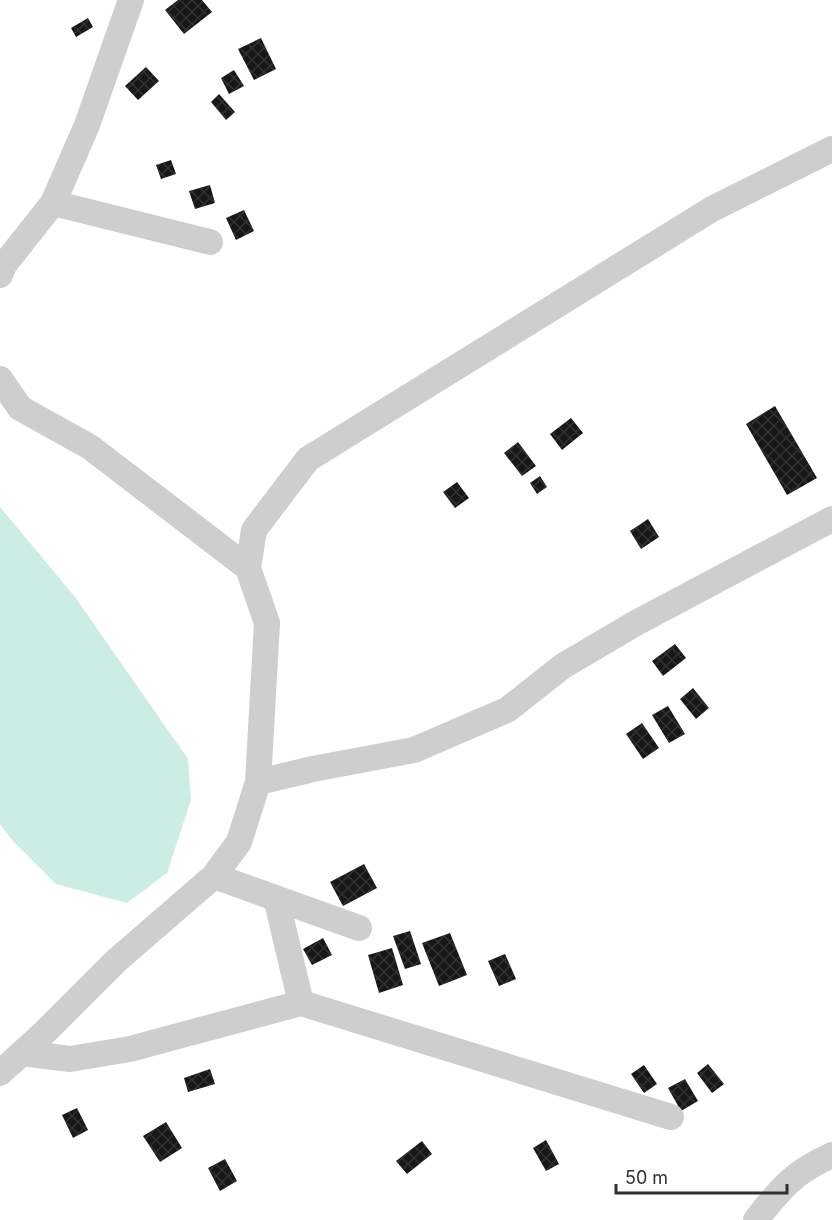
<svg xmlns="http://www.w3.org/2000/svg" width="832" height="1220" font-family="Inter,sans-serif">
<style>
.water{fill:#cbede4}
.building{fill:url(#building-cross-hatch)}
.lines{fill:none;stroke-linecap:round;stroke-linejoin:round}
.minor{stroke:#cecece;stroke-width:26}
</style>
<defs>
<pattern id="building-cross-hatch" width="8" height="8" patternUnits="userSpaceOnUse" patternTransform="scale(1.5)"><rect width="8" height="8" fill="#181818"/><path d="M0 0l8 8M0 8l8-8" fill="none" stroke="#313131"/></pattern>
</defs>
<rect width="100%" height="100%" fill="#fff"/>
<path class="water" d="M 0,507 L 75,597 L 188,759 L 191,800 L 167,873 L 127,903 L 56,884 L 12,840 L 0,824 Z"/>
<path class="building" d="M 178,0 L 202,0 L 212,12 L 184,34 L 165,10 Z
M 88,18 L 93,27 L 76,37 L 71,28 Z
M 261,38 L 276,69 L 254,80 L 238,49 Z
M 146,67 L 159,81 L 138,100 L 125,86 Z
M 234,70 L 244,86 L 229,94 L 221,78 Z
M 219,94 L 235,112 L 226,120 L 211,102 Z
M 171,160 L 176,174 L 161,179 L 156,165 Z
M 210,185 L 215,203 L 195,209 L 189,191 Z
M 244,210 L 254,231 L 236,240 L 226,218 Z
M 775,406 L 817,478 L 787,495 L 746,424 Z
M 571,418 L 583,433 L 562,450 L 550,434 Z
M 518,442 L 536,466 L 522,476 L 504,453 Z
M 540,476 L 547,487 L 537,494 L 530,483 Z
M 457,482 L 469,498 L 455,508 L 443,492 Z
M 648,519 L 659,537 L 641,549 L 630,531 Z
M 675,644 L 686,658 L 663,676 L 652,661 Z
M 693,688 L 709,708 L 696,719 L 680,699 Z
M 668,706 L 685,734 L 669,743 L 652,715 Z
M 642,723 L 659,748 L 643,759 L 626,734 Z
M 364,864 L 377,888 L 343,906 L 330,882 Z
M 410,931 L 421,964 L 405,969 L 393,936 Z
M 450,933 L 467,975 L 439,986 L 422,943 Z
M 323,938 L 332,955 L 312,965 L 303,949 Z
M 392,948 L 403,985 L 379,993 L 368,955 Z
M 505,954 L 516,979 L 499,986 L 488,961 Z
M 708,1064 L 724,1084 L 712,1093 L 697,1073 Z
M 644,1065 L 657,1084 L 644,1093 L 631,1074 Z
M 210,1069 L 215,1084 L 188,1092 L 184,1078 Z
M 685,1079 L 698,1101 L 681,1111 L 668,1088 Z
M 77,1108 L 88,1130 L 73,1138 L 62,1115 Z
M 166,1122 L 182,1148 L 160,1162 L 143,1136 Z
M 546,1140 L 559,1164 L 546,1171 L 533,1148 Z
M 422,1141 L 432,1154 L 407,1174 L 396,1161 Z
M 225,1159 L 237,1181 L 220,1191 L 208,1168 Z"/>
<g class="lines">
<path class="minor" d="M 53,203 L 210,242
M 0,275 L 4,265 L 53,203 L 87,125 L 131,0
M 0,379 L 20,408 L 90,447 L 248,568
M 258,782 L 313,769 L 414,750 L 507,710 L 563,666 L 636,623 L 832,519
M 214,876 L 359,928
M 276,898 L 301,1003
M 22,1053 L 70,1059 L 130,1049 L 301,1003 L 671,1117
M 0,1073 L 46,1031 L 116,961 L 214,876 L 239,842 L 258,782 L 267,623 L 248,568 L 254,530 L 308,459 L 712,209 L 832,149
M 756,1220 C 781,1188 794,1172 832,1155"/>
</g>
<path d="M616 1184v9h171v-9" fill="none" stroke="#313131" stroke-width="3"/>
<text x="625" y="1184" font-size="18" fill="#313131" stroke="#ffffff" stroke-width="4.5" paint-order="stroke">50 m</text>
</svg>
